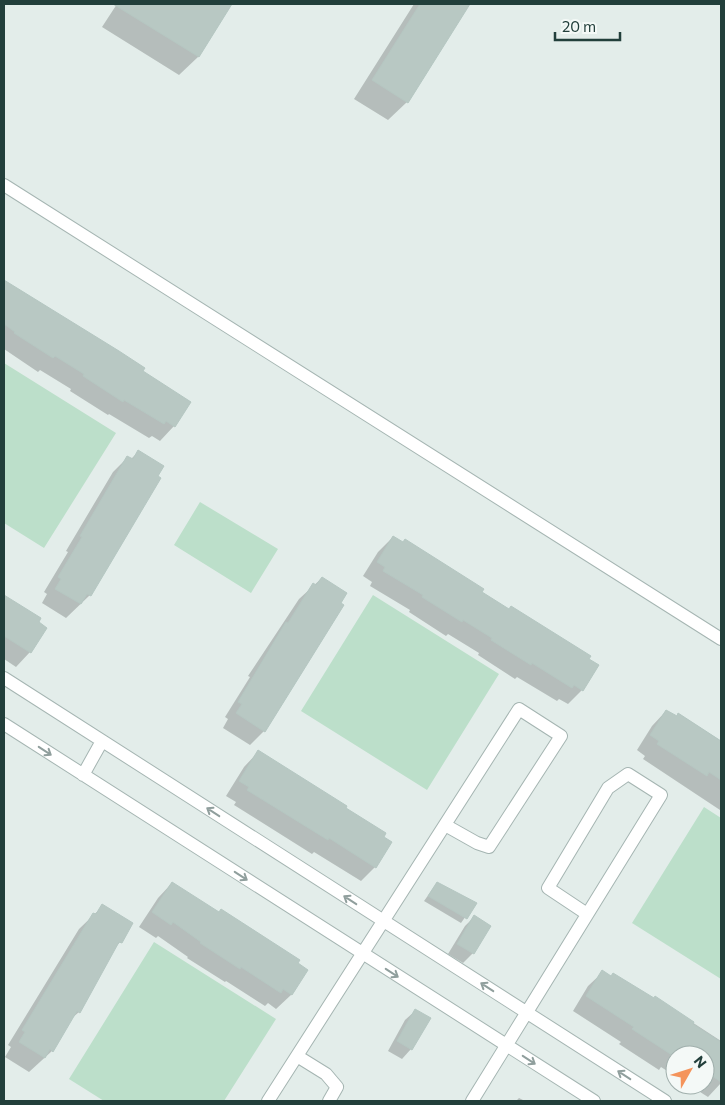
<svg xmlns="http://www.w3.org/2000/svg" width="725" height="1105" font-family="Commissioner,sans-serif">
<style>
.green{fill:#bcdfca}
.shadow{fill:#0003}
.building{fill:#b8c8c3;stroke:#b5c7c2}
.lines{fill:none;stroke-linecap:round;stroke-linejoin:round}
.lane-casing{stroke:#a5b5b2;stroke-width:14}
.lane{stroke:#fff;stroke-width:12}
.oneway{stroke:#909f9d}
</style>
<rect width="100%" height="100%" fill="#e3edea"/>
<path class="green" d="M 4,363 L 116,433 L 44,548 L 4,523 Z
M 200,502 L 278,549 L 251,593 L 174,545 Z
M 373,595 L 499,674 L 427,790 L 301,711 Z
M 704,807 L 721,818 L 721,979 L 632,923 Z
M 154,942 L 276,1019 L 224,1101 L 104,1101 L 69,1079 Z"/>
<path class="shadow" d="M 117,4 L 231,4 L 198,57 L 179,75 L 102,27 Z
M 414,4 L 468,4 L 407,102 L 388,120 L 354,99 Z
M 4,281 L 118,353 L 141,372 L 190,402 L 174,426 L 160,441 L 152,436 L 149,438 L 109,414 L 108,415 L 70,391 L 71,389 L 40,370 L 38,372 L 4,349 Z
M 138,452 L 156,477 L 159,479 L 90,595 L 66,618 L 42,603 L 47,594 L 44,592 L 68,552 L 66,551 L 113,472 L 128,457 L 131,459 Z
M 393,537 L 480,592 L 582,690 L 568,704 L 559,699 L 557,701 L 517,677 L 515,679 L 478,655 L 479,653 L 448,634 L 446,636 L 409,612 L 410,610 L 370,586 L 372,582 L 363,576 L 378,552 Z
M 322,578 L 264,731 L 250,745 L 223,728 L 228,719 L 225,717 L 250,677 L 248,676 L 299,599 Z
M 4,597 L 39,619 L 37,622 L 46,628 L 30,652 L 16,667 L 4,659 Z
M 666,711 L 676,717 L 679,714 L 721,741 L 721,808 L 720,810 L 643,759 L 645,756 L 637,750 L 652,726 Z
M 258,752 L 345,808 L 375,867 L 361,881 L 314,852 L 312,854 L 234,805 L 236,802 L 226,796 L 244,767 Z
M 172,883 L 306,970 L 291,995 L 276,1009 L 268,1003 L 265,1006 L 226,981 L 225,982 L 187,958 L 188,957 L 158,936 L 156,938 L 139,927 L 158,898 Z
M 437,883 L 475,903 L 461,923 L 424,901 Z
M 103,906 L 120,942 L 114,949 L 79,1012 L 71,1019 L 52,1051 L 29,1072 L 5,1057 L 11,1047 L 8,1045 L 79,929 Z
M 474,917 L 473,953 L 463,963 L 448,954 L 465,926 Z
M 603,972 L 654,999 L 655,998 L 721,1041 L 721,1083 L 708,1097 L 689,1085 L 705,1085 L 705,1055 L 675,1055 L 675,1076 L 661,1067 L 659,1070 L 619,1044 L 621,1042 L 573,1011 L 588,986 Z
M 415,1011 L 411,1049 L 402,1059 L 388,1051 L 405,1020 Z
M 519,1098 L 525,1101 L 516,1101 Z"/>
<path class="building" d="M 113,4 L 232,4 L 199,57 Z
M 420,4 L 470,4 L 408,103 L 372,80 Z
M 4,280 L 119,351 L 145,368 L 143,371 L 191,402 L 175,427 L 166,421 L 164,424 L 124,400 L 123,402 L 83,376 L 84,374 L 55,356 L 53,358 L 14,333 L 15,332 L 4,324 Z
M 138,450 L 164,466 L 158,476 L 161,478 L 91,596 L 87,594 L 81,604 L 55,589 L 61,579 L 58,577 L 82,537 L 80,536 L 127,456 L 133,459 Z
M 393,536 L 403,542 L 405,539 L 484,589 L 482,592 L 509,609 L 511,606 L 591,656 L 589,659 L 599,665 L 583,691 L 574,685 L 572,688 L 532,663 L 531,665 L 491,640 L 492,638 L 463,620 L 462,622 L 422,597 L 423,595 L 383,571 L 385,567 L 377,562 Z
M 322,577 L 347,593 L 341,603 L 344,605 L 265,732 L 236,713 L 242,704 L 238,702 L 286,622 L 288,623 L 313,583 L 316,585 Z
M 4,595 L 41,618 L 39,622 L 47,628 L 31,653 L 4,636 Z
M 666,710 L 677,716 L 678,713 L 721,741 L 721,780 L 709,772 L 707,776 L 657,744 L 659,741 L 650,735 Z
M 258,750 L 347,806 L 346,808 L 386,833 L 384,837 L 392,842 L 376,868 L 329,838 L 328,840 L 247,790 L 249,787 L 239,781 Z
M 172,882 L 219,912 L 221,909 L 300,960 L 298,963 L 308,970 L 292,995 L 283,989 L 281,993 L 241,967 L 240,969 L 200,943 L 201,942 L 173,922 L 171,925 L 152,912 Z
M 437,882 L 477,903 L 467,919 L 428,896 Z
M 102,904 L 133,923 L 122,943 L 119,942 L 80,1013 L 77,1011 L 53,1052 L 50,1049 L 45,1058 L 19,1042 L 25,1032 L 22,1030 L 93,913 L 96,914 Z
M 474,915 L 491,926 L 474,954 L 457,944 Z
M 602,970 L 611,976 L 613,973 L 654,998 L 655,996 L 694,1022 L 693,1024 L 721,1042 L 721,1082 L 705,1071 L 705,1055 L 672,1055 L 632,1029 L 634,1027 L 586,996 Z
M 415,1009 L 431,1018 L 412,1050 L 397,1041 Z"/>
<g class="lines">
<defs>
<path id="lane" d="M 4,185 L 721,639
M 4,678 L 665,1101
M 4,724 L 594,1101
M 83,775 L 102,741
M 297,1056 L 326,1074 L 337,1087 L 329,1101
M 268,1101 L 519,709 L 561,736 L 489,847 L 477,843 L 445,825
M 472,1101 L 661,795 L 628,774 L 608,788 L 548,888 L 587,914"/>
</defs>
<use href="#lane" class="lane-casing"/>
<use href="#lane" class="lane"/>
</g>
<defs><path id="oneway-shaft" d="M-6 0H5M1.5-3L5.5 0L1.5 3" fill="none" stroke-width="1.6" stroke-linecap="round" stroke-linejoin="round" transform="scale(1.25)"/></defs>
<g class="oneway">
<use href="#oneway-shaft" transform="translate(45 751) rotate(33)"/>
<use href="#oneway-shaft" transform="translate(213 812) rotate(-147)"/>
<use href="#oneway-shaft" transform="translate(241 876) rotate(33)"/>
<use href="#oneway-shaft" transform="translate(350 900) rotate(-147)"/>
<use href="#oneway-shaft" transform="translate(392 973) rotate(33)"/>
<use href="#oneway-shaft" transform="translate(487 987) rotate(-147)"/>
<use href="#oneway-shaft" transform="translate(529 1060) rotate(33)"/>
<use href="#oneway-shaft" transform="translate(624 1075) rotate(-147)"/>
</g>
<rect width="725" height="1105" fill="none" stroke="#223f3b" stroke-width="10"/>
<g transform="translate(690 1070) rotate(51)"><circle r="24" fill="#f4f9f7" stroke="#a0afac"/>
<path d="M0-4L9 19L0 12L-9 19Z" fill="#f4945b"/>
<text y="-8" font-size="14" font-weight="bold" text-anchor="middle" fill="#223f3b">N</text>
</g>
<path d="M555 32v8h65v-8" fill="none" stroke="#223f3b" stroke-width="2.5"/>
<text x="562" y="32" font-size="15" fill="#223f3b" stroke="#f4f9f7" stroke-width="4" paint-order="stroke">20 m</text>
</svg>
